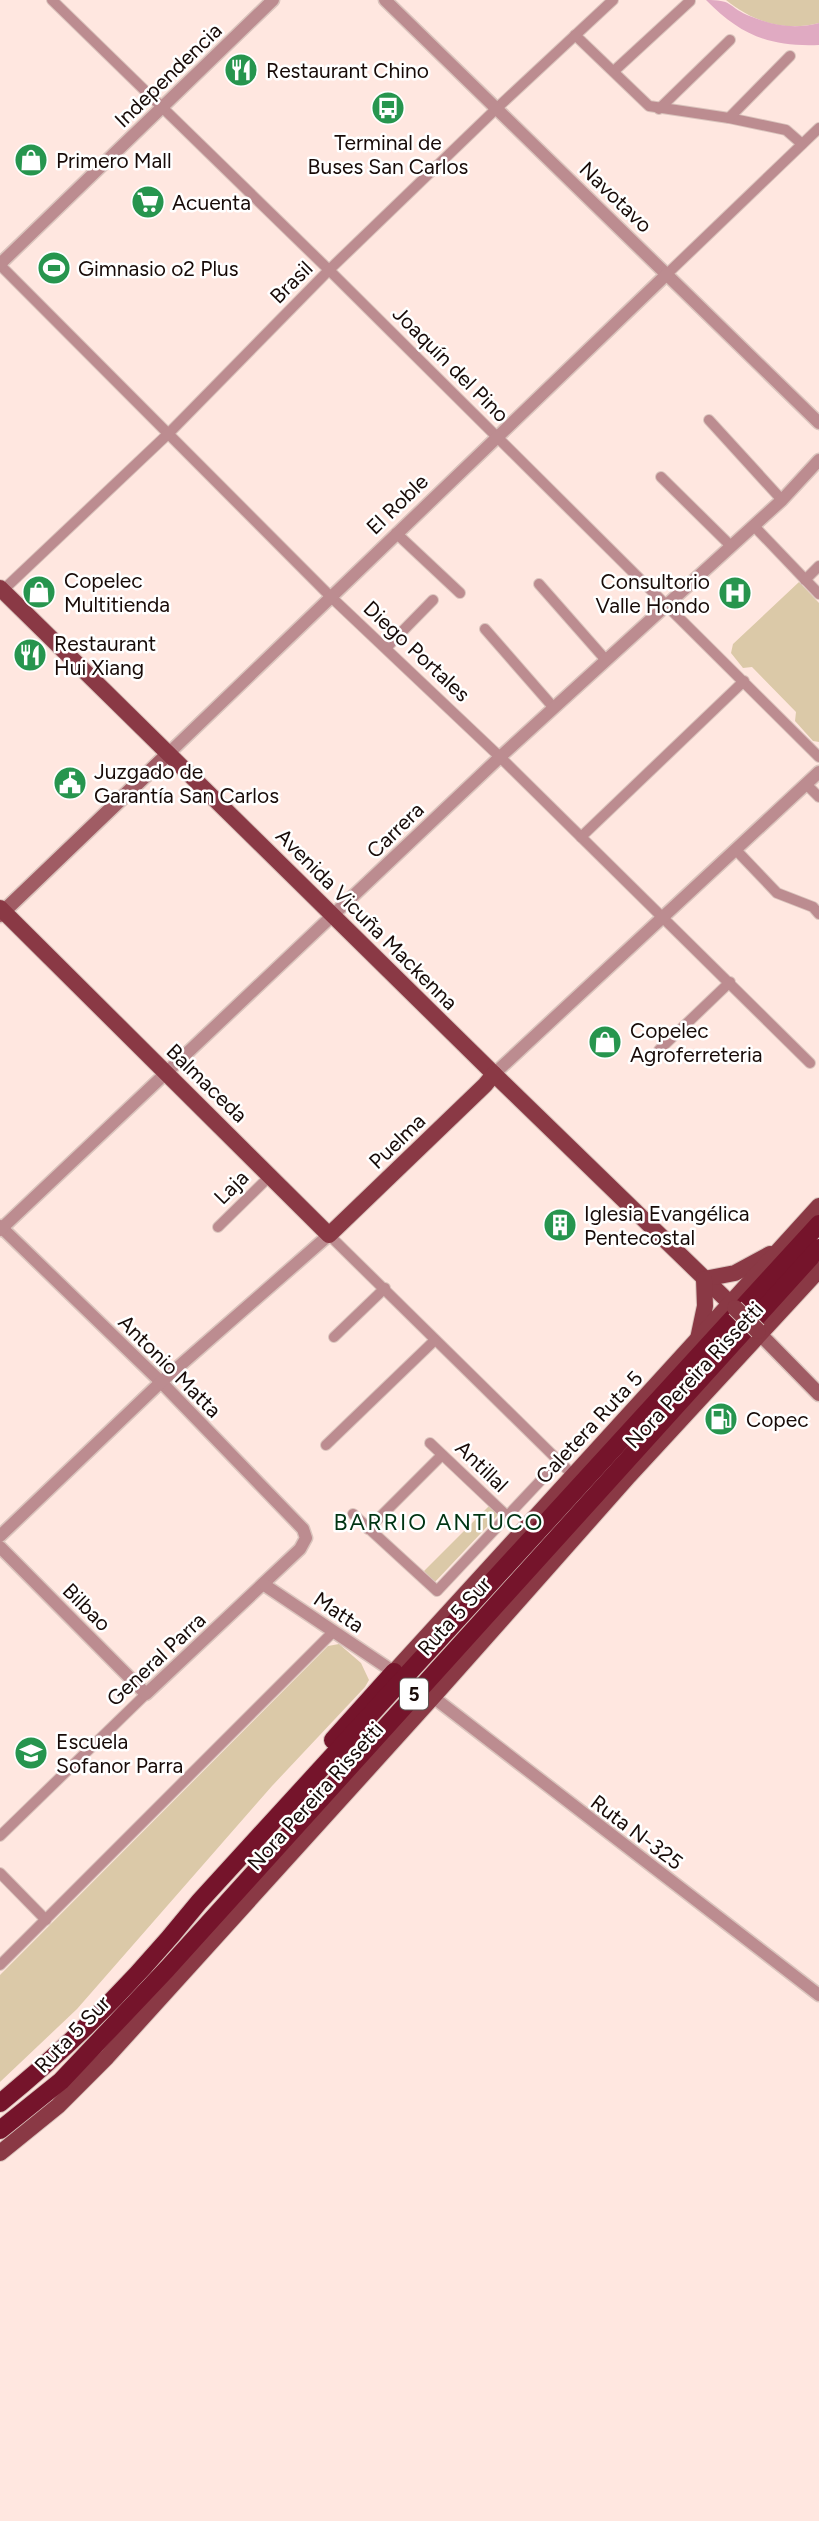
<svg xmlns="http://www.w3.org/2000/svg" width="819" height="2521" viewBox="0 0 819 2521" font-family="Figtree,sans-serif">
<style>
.green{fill:#dbc9a8}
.water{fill:#e0aac2}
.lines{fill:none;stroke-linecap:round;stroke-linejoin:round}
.minor-casing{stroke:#dac4bd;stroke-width:12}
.tertiary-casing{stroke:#dac4bd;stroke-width:15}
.secondary-casing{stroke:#dac4bd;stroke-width:17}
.primary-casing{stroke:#dac4bd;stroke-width:18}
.motorway-casing{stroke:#dac4bd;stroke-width:20}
.minor{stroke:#bc8c90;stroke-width:10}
.tertiary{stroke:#bc8c90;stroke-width:12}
.secondary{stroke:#a05c64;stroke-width:14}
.primary{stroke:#8a3945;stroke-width:16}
.motorway{stroke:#75142b;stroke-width:18}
.primary-bridge-casing{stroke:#dac4bd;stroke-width:18;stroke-linecap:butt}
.primary-bridge{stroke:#8a3945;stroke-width:16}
.labels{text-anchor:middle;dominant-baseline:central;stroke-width:5;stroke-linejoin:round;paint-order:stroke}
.shield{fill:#fff;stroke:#5d5452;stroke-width:2}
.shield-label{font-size:19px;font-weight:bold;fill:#180b08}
.poi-label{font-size:21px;fill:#180b08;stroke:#fff;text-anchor:start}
.street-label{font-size:21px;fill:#180b08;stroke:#fff}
.neighbourhood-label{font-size:23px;letter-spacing:2px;fill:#003413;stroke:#fff}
</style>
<rect width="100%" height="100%" fill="#ffe7e0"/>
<g class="green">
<path d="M 726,0 L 819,0 L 819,23 C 785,32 753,22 726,0 Z"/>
<path d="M 799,582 L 819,603 L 819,742 L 813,741 L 795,721 L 796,712 L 752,667 L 743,668 L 731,653 L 733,644 Z"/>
<path d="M 489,1506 L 498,1515 L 434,1583 L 424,1571 Z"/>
<path d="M 339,1644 L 361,1663 L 369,1680 L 365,1687 L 272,1786 L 77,2009 L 0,2082 L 0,1975 L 328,1646 Z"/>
</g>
<path class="water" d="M 706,0 C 733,0 726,5 747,15 C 771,25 793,30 819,23 L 819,45 C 770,47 740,35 706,0 Z"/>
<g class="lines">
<defs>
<g id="minor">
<path d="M 52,0 L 329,270 L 819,757"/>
<path d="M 575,35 L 649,106 L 729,118 L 786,130 L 802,144"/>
<path d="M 614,71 L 690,1"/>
<path d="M 659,109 L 730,40"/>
<path d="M 729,118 L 790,56"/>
<path d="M 0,265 L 330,596 L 500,757 L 810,1063"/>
<path d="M 667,274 L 819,128"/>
<path d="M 709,420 L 782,500"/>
<path d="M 661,477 L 731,546"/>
<path d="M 754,526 L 819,594"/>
<path d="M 396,533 L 460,593"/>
<path d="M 805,580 L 819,566"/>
<path d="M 539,584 L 605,659"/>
<path d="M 0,593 L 169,433 L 329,270 L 497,108 L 613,0"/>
<path d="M 485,629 L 554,708"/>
<path d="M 387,647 L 433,600"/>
<path d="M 806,784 L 819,797"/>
<path d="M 581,837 L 744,681"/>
<path d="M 736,850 L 777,893 L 813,907 L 819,914"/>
<path d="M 659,1050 L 730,982"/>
<path d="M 218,1227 L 271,1175"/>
<path d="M 329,1235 L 574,1476"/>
<path d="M 334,1337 L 385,1288"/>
<path d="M 430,1443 L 507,1516"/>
<path d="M 326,1445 L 435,1340"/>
<path d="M 353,1514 L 437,1591 L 559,1461"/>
<path d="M 368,1529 L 442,1455"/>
<path d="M 0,1836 L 146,1694"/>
<path d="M 0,1873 L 46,1920"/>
<path d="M 0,1965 L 333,1632"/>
</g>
<g id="tertiary">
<path d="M 385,0 L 819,423"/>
<path d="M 0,264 L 273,0"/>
<path d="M 169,753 L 667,274"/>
<path d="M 494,1074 L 819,772"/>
<path d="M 0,1226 L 161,1382 L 303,1529 L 306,1538 L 300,1549 L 146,1694 L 0,1547"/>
<path d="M 0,1230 L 500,757 L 782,500 L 819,460"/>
<path d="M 0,1536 L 161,1382 L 329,1235"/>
<path d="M 263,1584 L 394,1672"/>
<path d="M 433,1697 L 819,1995"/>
</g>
<g id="secondary">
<path d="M 0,915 L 169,753"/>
<path d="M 760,1334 L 819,1394"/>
</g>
<g id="primary">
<path d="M 0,588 L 494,1074 L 735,1308"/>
<path d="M 0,908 L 329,1235 L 485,1085 L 494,1074"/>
<path d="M 704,1279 L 735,1273 L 770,1254"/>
<path d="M 698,1339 L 705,1306 L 704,1279"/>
<path d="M 394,1672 L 819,1206"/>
<path d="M 0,2153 L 58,2106 L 107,2057 L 433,1697 L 628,1477 L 819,1270"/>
</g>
<g id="motorway">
<path d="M 333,1740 L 394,1672"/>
<path d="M 0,2103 C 74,2043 139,1977 199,1902 L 819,1224"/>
<path d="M 0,2130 L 61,2081 L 167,1969 L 819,1248"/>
</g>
</defs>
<use href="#minor" class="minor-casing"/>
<use href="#tertiary" class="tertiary-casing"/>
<use href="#secondary" class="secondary-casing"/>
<use href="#primary" class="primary-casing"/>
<use href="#motorway" class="motorway-casing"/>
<use href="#minor" class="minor"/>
<use href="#tertiary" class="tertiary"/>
<use href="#secondary" class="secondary"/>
<use href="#primary" class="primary"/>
<use href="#motorway" class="motorway"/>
<defs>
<path id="primary-bridge" d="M 735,1308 L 758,1331"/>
</defs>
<use href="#primary-bridge" class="primary-bridge-casing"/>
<use href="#primary-bridge" class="primary-bridge"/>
</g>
<defs>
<symbol id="restaurant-disc" viewBox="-11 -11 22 22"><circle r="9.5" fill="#27954e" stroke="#fff"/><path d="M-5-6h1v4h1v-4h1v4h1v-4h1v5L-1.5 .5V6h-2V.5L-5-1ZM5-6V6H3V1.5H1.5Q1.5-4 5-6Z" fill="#fff"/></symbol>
<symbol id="bus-disc" viewBox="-11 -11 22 22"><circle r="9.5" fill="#27954e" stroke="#fff"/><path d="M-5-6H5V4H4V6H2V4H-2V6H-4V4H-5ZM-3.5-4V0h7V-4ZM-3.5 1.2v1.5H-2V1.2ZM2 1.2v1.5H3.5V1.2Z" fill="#fff"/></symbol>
<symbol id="shop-disc" viewBox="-11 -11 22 22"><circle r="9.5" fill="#27954e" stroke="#fff"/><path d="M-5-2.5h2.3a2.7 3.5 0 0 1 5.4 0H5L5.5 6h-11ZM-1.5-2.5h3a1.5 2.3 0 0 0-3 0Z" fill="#fff"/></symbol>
<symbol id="supermarket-disc" viewBox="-11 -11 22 22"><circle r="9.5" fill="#27954e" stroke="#fff"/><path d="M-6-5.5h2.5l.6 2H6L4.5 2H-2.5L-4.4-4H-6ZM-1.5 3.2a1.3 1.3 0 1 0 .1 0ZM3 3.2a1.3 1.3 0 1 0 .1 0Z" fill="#fff"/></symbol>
<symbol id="stadium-disc" viewBox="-11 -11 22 22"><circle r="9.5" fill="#27954e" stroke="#fff"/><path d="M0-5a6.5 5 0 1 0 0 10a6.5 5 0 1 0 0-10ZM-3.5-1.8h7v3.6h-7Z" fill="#fff"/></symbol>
<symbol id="hospital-disc" viewBox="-11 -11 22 22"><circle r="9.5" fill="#27954e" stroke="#fff"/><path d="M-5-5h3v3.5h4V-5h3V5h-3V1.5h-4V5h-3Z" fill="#fff"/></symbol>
<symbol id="civic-disc" viewBox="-11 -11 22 22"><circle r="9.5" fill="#27954e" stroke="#fff"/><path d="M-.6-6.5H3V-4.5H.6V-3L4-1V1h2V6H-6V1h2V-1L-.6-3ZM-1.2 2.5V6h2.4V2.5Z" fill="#fff"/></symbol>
<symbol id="building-disc" viewBox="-11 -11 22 22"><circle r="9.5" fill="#27954e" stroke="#fff"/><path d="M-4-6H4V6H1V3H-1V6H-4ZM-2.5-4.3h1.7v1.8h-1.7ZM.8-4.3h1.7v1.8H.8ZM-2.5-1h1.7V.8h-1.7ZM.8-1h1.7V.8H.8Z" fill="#fff"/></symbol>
<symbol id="fuel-disc" viewBox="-11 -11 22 22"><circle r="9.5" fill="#27954e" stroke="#fff"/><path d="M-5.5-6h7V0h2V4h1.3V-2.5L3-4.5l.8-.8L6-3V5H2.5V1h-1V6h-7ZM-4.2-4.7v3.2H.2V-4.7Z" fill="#fff"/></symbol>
<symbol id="school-disc" viewBox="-11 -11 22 22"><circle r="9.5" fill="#27954e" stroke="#fff"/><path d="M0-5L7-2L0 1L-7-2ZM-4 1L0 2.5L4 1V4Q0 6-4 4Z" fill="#fff"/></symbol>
</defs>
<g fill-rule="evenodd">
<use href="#restaurant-disc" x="222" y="51" width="38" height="38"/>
<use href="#bus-disc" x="369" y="89" width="38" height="38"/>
<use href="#shop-disc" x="12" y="141" width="38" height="38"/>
<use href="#supermarket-disc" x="129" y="183" width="38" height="38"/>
<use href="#stadium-disc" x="35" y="249" width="38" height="38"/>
<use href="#shop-disc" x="20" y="573" width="38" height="38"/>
<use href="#hospital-disc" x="716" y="574" width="38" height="38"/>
<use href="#restaurant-disc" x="11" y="636" width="38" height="38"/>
<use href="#civic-disc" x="51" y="764" width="38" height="38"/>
<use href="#shop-disc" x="586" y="1023" width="38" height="38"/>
<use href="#building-disc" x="541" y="1206" width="38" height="38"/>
<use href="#fuel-disc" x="702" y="1400" width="38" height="38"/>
<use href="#school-disc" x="12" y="1734" width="38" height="38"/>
</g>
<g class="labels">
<rect class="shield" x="400" y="1678.5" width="28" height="31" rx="5"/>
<g class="shield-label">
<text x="414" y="1694">5</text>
</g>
<g class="poi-label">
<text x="266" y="70">Restaurant Chino</text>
<text x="388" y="142" text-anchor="middle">Terminal de<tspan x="388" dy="24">Buses San Carlos</tspan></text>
<text x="56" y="160">Primero Mall</text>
<text x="172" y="202">Acuenta</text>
<text x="78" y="268">Gimnasio o2 Plus</text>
<text x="64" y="580">Copelec<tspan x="64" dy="24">Multitienda</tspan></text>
<text x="710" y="581" text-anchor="end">Consultorio<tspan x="710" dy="24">Valle Hondo</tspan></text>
<text x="54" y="643">Restaurant<tspan x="54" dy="24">Hui Xiang</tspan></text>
<text x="94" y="771">Juzgado de<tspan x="94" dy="24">Garantía San Carlos</tspan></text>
<text x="630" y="1030">Copelec<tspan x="630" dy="24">Agroferreteria</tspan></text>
<text x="584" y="1213">Iglesia Evangélica<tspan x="584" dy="24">Pentecostal</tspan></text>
<text x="746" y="1419">Copec</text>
<text x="56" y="1741">Escuela<tspan x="56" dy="24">Sofanor Parra</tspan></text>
</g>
<g class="street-label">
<text transform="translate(168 75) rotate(-44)">Independencia</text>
<text transform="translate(616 197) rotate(44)">Navotavo</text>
<text transform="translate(291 282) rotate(-45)">Brasil</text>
<text transform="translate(451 364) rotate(45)">Joaquín del Pino</text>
<text transform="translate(397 504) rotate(-44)">El Roble</text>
<text transform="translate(417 651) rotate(43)">Diego Portales</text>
<text transform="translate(395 830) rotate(-44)">Carrera</text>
<text transform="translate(367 919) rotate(45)">Avenida Vicuña Mackenna</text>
<text transform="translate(207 1083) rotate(44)">Balmaceda</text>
<text transform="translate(397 1141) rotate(-44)">Puelma</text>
<text transform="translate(231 1187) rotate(-45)">Laja</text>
<text transform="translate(170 1366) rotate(45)">Antonio Matta</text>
<text transform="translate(694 1375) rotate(-47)">Nora Pereira Rissetti</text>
<text transform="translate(589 1427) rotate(-47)">Caletera Ruta 5</text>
<text transform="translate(482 1466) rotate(44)">Antillal</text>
<text transform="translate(87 1607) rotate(45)">Bilbao</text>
<text transform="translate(339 1612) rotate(34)">Matta</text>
<text transform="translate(454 1616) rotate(-48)">Ruta 5 Sur</text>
<text transform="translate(156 1659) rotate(-43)">General Parra</text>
<text transform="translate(315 1796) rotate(-48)">Nora Pereira Rissetti</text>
<text transform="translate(637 1832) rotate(37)">Ruta N-325</text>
<text transform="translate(72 2034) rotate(-46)">Ruta 5 Sur</text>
</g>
<g class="neighbourhood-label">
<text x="439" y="1522">BARRIO ANTUCO</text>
</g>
</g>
</svg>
